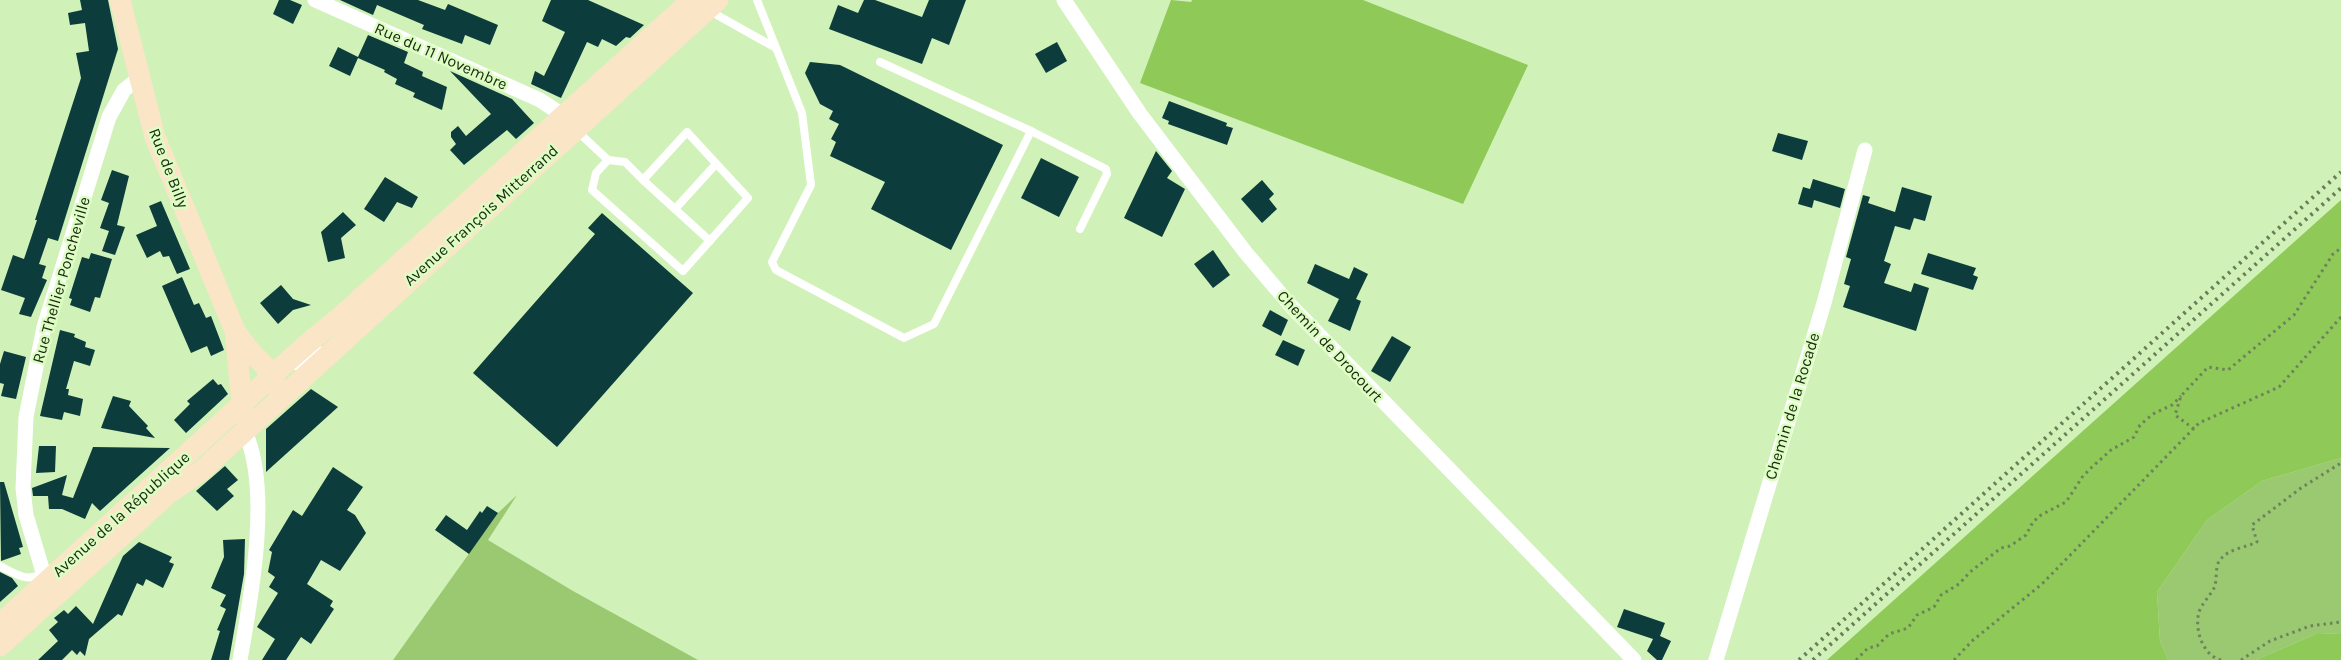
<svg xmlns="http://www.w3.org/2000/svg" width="2341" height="660" viewBox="0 0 2341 660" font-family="Karla,sans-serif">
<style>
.green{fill:#9ac971}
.forest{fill:#8fc958}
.building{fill:#0c3d3c}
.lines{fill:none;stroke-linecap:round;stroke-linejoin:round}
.path{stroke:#6d835c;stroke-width:3;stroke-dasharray:2.5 4;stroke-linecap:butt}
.lane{stroke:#fff;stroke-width:8}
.street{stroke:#fff;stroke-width:15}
.secondary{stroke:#fae5c7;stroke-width:21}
.rail{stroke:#687d58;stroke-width:4;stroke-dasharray:2.5 5;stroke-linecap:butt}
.labels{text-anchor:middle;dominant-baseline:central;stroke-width:5;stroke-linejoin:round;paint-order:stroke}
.street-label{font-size:16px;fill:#1b2711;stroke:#ddfec3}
</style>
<rect width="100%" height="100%" fill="#d0f1b7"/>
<g class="green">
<path d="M 2341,458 L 2341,634 L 2318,633 L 2256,660 L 2168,660 L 2160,641 L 2157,592 L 2207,520 L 2262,481 Z"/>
<path d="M 517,495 L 488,540 L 573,591 L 698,660 L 393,660 L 498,513 Z"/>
</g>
<g class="forest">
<path d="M 1171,0 L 1191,2 L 1192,0 L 1363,0 L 1528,65 L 1463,204 L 1140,83 Z"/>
<path d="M 2341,200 L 2341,458 L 2262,481 L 2207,520 L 2157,592 L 2160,641 L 2168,660 L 1827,660 Z"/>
<path d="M 2318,633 L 2341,634 L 2341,660 L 2256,660 Z"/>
</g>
<g class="building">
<path d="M 80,0 L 108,0 L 118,49 L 58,241 L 48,238 L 39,264 L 46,266 L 42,278 L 47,280 L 31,317 L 19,314 L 25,298 L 1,290 L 13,255 L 24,259 L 37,220 L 35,220 L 81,78 L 76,53 L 89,51 L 85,23 L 70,25 L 68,13 L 82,10 Z"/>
<path d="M 279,0 L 290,0 L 302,5 L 293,24 L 273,14 Z"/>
<path d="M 340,0 L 418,0 L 445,10 L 448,4 L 498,25 L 490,45 L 465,35 L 462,44 L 422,29 L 424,25 L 377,5 L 373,15 Z"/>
<path d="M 551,0 L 588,0 L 644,25 L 630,38 L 626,37 L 616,46 L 602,39 L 598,47 L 587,42 L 561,98 L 531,84 L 535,71 L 544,76 L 565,32 L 542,21 Z"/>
<path d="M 864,0 L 875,0 L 922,17 L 929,0 L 966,0 L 949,45 L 932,38 L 922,64 L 829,29 L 838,5 L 858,13 Z"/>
<path d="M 368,35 L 408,52 L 404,63 L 423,72 L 422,76 L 447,87 L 442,110 L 413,97 L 415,93 L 395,84 L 397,79 L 384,72 L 385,70 L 358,58 L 350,76 L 329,66 L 338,47 L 358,57 Z"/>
<path d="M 1057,42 L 1067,61 L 1046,73 L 1035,54 Z"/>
<path d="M 810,62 L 840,65 L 1003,145 L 951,250 L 871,209 L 885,182 L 830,156 L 836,142 L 831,139 L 839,124 L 829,119 L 833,111 L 820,104 L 805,73 Z"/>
<path d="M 450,71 L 512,99 L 534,123 L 516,139 L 507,130 L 464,165 L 450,150 L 456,144 L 451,137 L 451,132 L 458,126 L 466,136 L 491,114 Z"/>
<path d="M 1169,101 L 1227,123 L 1226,126 L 1233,128 L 1227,145 L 1168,124 L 1169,121 L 1162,118 Z"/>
<path d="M 1778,133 L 1808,141 L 1802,160 L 1772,151 Z"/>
<path d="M 1156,151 L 1172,171 L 1167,178 L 1185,189 L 1162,237 L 1124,218 Z"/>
<path d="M 1041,158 L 1079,177 L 1059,217 L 1021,198 Z"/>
<path d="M 112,170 L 129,176 L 117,225 L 125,227 L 115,255 L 102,251 L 109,231 L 100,228 L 109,203 L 101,200 Z"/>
<path d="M 385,177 L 418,197 L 412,208 L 397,202 L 384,222 L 364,209 Z"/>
<path d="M 1813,179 L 1845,189 L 1840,208 L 1814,200 L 1812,208 L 1798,204 L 1803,187 L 1810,189 Z"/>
<path d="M 1262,180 L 1274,194 L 1269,199 L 1277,209 L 1262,223 L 1241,199 Z"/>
<path d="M 1902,187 L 1932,196 L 1925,221 L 1914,218 L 1910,230 L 1895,226 L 1884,261 L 1891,264 L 1884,283 L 1911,292 L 1914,283 L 1929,288 L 1916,331 L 1843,307 L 1850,286 L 1844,284 L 1851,259 L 1846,257 L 1863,195 L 1870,197 L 1868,203 L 1895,212 Z"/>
<path d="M 161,201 L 190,269 L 177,274 L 169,256 L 163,257 L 160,251 L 147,258 L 136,235 L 157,226 L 149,206 Z"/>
<path d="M 343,212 L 356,225 L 341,238 L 345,258 L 328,262 L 321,232 Z"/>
<path d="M 602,213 L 693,293 L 557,447 L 473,373 L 595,234 L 588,228 Z"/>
<path d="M 1213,250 L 1230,275 L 1213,288 L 1194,264 Z"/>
<path d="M 91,253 L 112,259 L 100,298 L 95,297 L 90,312 L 70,305 L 72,299 L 69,298 L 82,257 L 89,259 Z"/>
<path d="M 1928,253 L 1976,268 L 1973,275 L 1978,277 L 1973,290 L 1921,274 Z"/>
<path d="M 1315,264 L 1349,279 L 1354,267 L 1368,274 L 1356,299 L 1361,301 L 1350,331 L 1328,321 L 1339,299 L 1307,283 Z"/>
<path d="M 182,277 L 194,305 L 199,303 L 206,318 L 211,316 L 224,350 L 211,356 L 207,346 L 191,353 L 162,286 Z"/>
<path d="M 281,285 L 293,299 L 311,305 L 293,310 L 278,324 L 260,303 Z"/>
<path d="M 1270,310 L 1288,320 L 1281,336 L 1262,326 Z"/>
<path d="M 60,330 L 75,334 L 74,337 L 86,342 L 85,347 L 95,350 L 90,366 L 74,361 L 66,389 L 69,389 L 68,395 L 83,399 L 80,416 L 64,412 L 62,420 L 40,416 Z"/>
<path d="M 1392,336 L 1411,347 L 1390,382 L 1371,371 Z"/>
<path d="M 1283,340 L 1305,350 L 1298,366 L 1275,355 Z"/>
<path d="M 4,351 L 26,357 L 16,399 L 1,396 L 4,384 L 0,383 L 0,364 Z"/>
<path d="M 213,379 L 218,385 L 221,384 L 228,394 L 186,433 L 174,420 L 190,404 L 187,401 Z"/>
<path d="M 311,389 L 338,407 L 266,472 L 266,429 Z"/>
<path d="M 113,396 L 131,401 L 129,406 L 148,426 L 146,428 L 155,438 L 101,428 Z"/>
<path d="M 39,446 L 56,446 L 55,472 L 36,473 Z"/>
<path d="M 93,447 L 170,448 L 100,511 L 92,503 L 85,519 L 62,509 L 49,509 L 48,496 L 33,496 L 32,488 L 67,475 L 62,495 L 73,498 Z"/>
<path d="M 225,466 L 238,480 L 227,489 L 234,496 L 217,511 L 196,491 Z"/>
<path d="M 333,467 L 363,487 L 347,510 L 355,515 L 366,533 L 340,571 L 321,560 L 307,584 L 333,601 L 330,606 L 334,609 L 311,644 L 301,637 L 286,660 L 262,660 L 275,639 L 257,627 L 278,593 L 269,587 L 275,577 L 268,572 L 272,552 L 269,550 L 293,510 L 302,516 Z"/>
<path d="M 0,482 L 4,482 L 23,547 L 19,548 L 21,554 L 1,561 Z"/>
<path d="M 487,506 L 498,513 L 469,554 L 435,530 L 446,515 L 467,530 L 480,511 L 482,513 Z"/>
<path d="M 245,539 L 244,574 L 229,660 L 211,660 L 220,631 L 217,630 L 226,609 L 220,606 L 226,595 L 211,588 L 224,557 L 223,540 Z"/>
<path d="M 139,542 L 172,557 L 169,562 L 174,564 L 163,588 L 146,579 L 143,586 L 137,583 L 122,616 L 118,614 L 89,639 L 85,656 L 80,651 L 77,655 L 72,650 L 62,660 L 38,660 L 58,641 L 49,630 L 58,622 L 54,618 L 64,610 L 68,614 L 76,606 L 93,624 L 123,556 Z"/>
<path d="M 0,572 L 12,578 L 18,586 L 0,602 Z"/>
<path d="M 1624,609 L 1665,623 L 1660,636 L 1671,641 L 1662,660 L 1657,660 L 1647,651 L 1653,639 L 1617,627 Z"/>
</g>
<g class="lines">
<g class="path">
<path d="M 2194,429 L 2175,415 L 2181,396 L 2208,367 L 2228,370 L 2294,315 L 2333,254 L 2341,248"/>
<path d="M 1856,660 L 1868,648 L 1877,646 L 1889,634 L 1908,628 L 1917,615 L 1934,607 L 1941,595 L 1959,584 L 1970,572 L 2001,548 L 2010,546 L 2026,535 L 2033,522 L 2041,515 L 2066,502 L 2083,476 L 2092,467 L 2111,450 L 2134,437 L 2140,425 L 2153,414 L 2172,405 L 2181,396"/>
<path d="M 1954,660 L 1972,641 L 2042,584 L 2199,423 L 2279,387 L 2341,317"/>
<path d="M 2221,660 C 2203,656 2194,629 2199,612 C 2202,603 2211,595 2215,586 C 2217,578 2215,566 2220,560 C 2229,548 2245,548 2257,542 L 2252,525 L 2301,488 L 2341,463"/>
<path d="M 2241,660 L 2270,641 L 2310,626 L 2341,622"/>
</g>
<g class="lane">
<path d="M 757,0 L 802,113 L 811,185 L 772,262 L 776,270 L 904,338 L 934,324 L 1031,131 L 1106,169 L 1107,174 L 1080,229"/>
<path d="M 708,10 L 776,48"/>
<path d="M 880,62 L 1031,131"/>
<path d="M 576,130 L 608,160 L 625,162 L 643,180 L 687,132 L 748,198 L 683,271 L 592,190 L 596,173 L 608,160"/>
<path d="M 643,180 L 710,241"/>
<path d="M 675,209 L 716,164"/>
<path d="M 296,366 L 319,350"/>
<path d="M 0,566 C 15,574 27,583 44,573"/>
</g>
<g class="street">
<path d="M 315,0 L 540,100 L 564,116 L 569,122"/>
<path d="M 1064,0 L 1140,114 L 1246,253 L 1291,306 L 1634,660"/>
<path d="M 46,582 L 26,515 L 23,488 L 26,417 L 44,327 L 109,117 L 124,90 L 139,78"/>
<path d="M 240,660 C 251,598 272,487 244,430"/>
<path d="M 1716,660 L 1824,303 L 1865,150"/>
</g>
<g class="secondary">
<path d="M 120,0 L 155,137 L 235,331 L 250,351 L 273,374 L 276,387"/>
<path d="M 235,331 L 243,415"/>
<path d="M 0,624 L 242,404 C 273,374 304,345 339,318 L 692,0"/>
<path d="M 0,646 L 168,494 L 201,471 L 718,0"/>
</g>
<g class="rail">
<path d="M 1799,660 L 2341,172"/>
<path d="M 1813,660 L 2341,188"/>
</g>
</g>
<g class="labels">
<g class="street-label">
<text transform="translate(441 56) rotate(24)">Rue du 11 Novembre</text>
<text transform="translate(169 168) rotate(69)">Rue de Billy</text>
<text transform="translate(481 215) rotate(-42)">Avenue François Mitterrand</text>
<text transform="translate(61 280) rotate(-74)">Rue Thellier Poncheville</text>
<text transform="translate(1330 346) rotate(47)">Chemin de Drocourt</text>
<text transform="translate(1792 406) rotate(-73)">Chemin de la Rocade</text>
<text transform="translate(121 514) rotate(-42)">Avenue de la République</text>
</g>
</g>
</svg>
